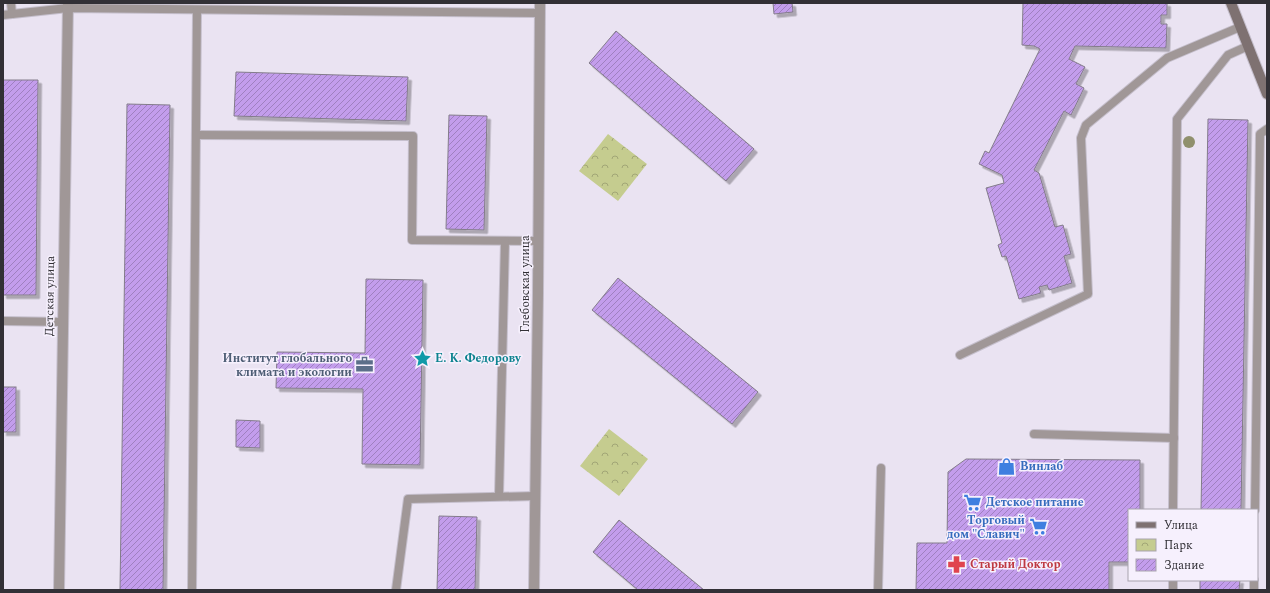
<svg xmlns="http://www.w3.org/2000/svg" width="1270" height="593" viewBox="0 0 1270 593" font-family="Spectral,serif">
<style>
.park{fill:url(#park-crowns)}
.building{fill:url(#building-hatch);stroke:#837c8a;filter:url(#shadow)}
.lines{fill:none;stroke-linecap:round;stroke-linejoin:round}
.lane-casing{stroke:#c5bfcc;stroke-width:10}
.street-casing{stroke:#c5bfcc;stroke-width:12}
.secondary-casing{stroke:#c5bfcc;stroke-width:12}
.lane{stroke:#a09797;stroke-width:8}
.street{stroke:#a09797;stroke-width:10}
.secondary{stroke:#7e7171;stroke-width:10}
.tree{fill:#90906d}
.labels{text-anchor:middle;dominant-baseline:central;stroke-width:3;stroke-linejoin:round;paint-order:stroke}
.street-label{font-size:12px;fill:#323036;stroke:#f6f0fd}
.service-label{font-size:12px;font-weight:bold;fill:#4e5e75;stroke:#f6f0fd;text-anchor:end}
.culture-label{font-size:12px;font-weight:bold;fill:#0d838f;stroke:#f6f0fd;text-anchor:start}
.shop-label{font-size:12px;font-weight:bold;fill:#366cbe;stroke:#f6f0fd;text-anchor:start}
.health-label{font-size:12px;font-weight:bold;fill:#be3a42;stroke:#f6f0fd;text-anchor:start}
</style>
<defs>
<pattern id="park-crowns" width="20" height="18" patternUnits="userSpaceOnUse"><rect width="20" height="18" fill="#c5cc8f"/><path d="M2 6a3 3 0 1 1 6 0M12 15a3 3 0 1 1 6 0" fill="none" stroke="#a1a676"/></pattern>
<pattern id="building-hatch" width="6" height="6" patternUnits="userSpaceOnUse"><rect width="6" height="6" fill="#c39dec"/><path d="M-1 1l2-2M0 6l6-6M5 7l2-2" fill="none" stroke="#9f80c0"/></pattern>
<filter id="shadow"><feDropShadow dx="3.5" dy="3.5" stdDeviation="0" flood-color="#0004"/></filter>
</defs>
<rect width="100%" height="100%" fill="#eae3f2"/>
<g class="park">
<path d="M 608,134 L 647,164 L 618,201 L 579,171 Z"/>
<path d="M 609,429 L 648,459 L 619,496 L 580,466 Z"/>
</g>
<g class="building">
<path d="M 773,3 L 792,3 L 793,12 L 774,14 Z"/>
<path d="M 1023,3 L 1167,3 L 1167,15 L 1161,15 L 1161,24 L 1167,24 L 1166,48 L 1075,46 L 1069,59 L 1085,67 L 1076,84 L 1084,88 L 1071,115 L 1064,111 L 1034,170 L 1039,173 L 1055,227 L 1063,225 L 1071,254 L 1064,256 L 1072,283 L 1049,290 L 1047,285 L 1039,287 L 1041,293 L 1019,299 L 1006,256 L 1002,257 L 998,245 L 1002,243 L 986,188 L 1004,183 L 1002,175 L 979,164 L 985,151 L 989,153 L 1040,49 L 1034,46 L 1022,45 Z"/>
<path d="M 616,31 L 754,149 L 726,181 L 589,63 Z"/>
<path d="M 236,72 L 408,77 L 406,121 L 234,116 Z"/>
<path d="M 3,80 L 38,80 L 36,295 L 3,295 Z"/>
<path d="M 127,104 L 170,105 L 163,590 L 120,590 Z"/>
<path d="M 449,115 L 487,116 L 484,230 L 446,229 Z"/>
<path d="M 1208,119 L 1248,120 L 1241,510 L 1201,510 Z"/>
<path d="M 618,278 L 758,392 L 732,424 L 592,310 Z"/>
<path d="M 366,279 L 423,280 L 420,465 L 362,464 L 363,389 L 276,388 L 277,352 L 365,353 Z"/>
<rect x="3" y="387" width="13" height="45"/>
<path d="M 236,420 L 260,421 L 260,448 L 236,447 Z"/>
<path d="M 966,459 L 1140,460 L 1140,510 L 1129,510 L 1129,562 L 1109,562 L 1109,590 L 916,590 L 917,543 L 947,543 L 948,472 Z"/>
<path d="M 439,516 L 477,517 L 475,590 L 437,590 Z"/>
<path d="M 619,520 L 704,590 L 638,590 L 593,552 Z"/>
<path d="M 1200,580 L 1240,580 L 1239,590 L 1200,590 Z"/>
</g>
<g class="lines">
<defs>
<g id="lane">
<path d="M 11,3 L 12,14"/>
<path d="M 3,15 L 68,8 L 540,13"/>
<path d="M 196,135 L 413,136 L 412,240 L 538,241"/>
<path d="M 3,321 L 63,322"/>
<path d="M 960,355 L 1088,294 L 1081,138 L 1086,125 L 1167,58 L 1240,27"/>
<path d="M 1034,434 L 1174,438"/>
<path d="M 499,496 L 505,241"/>
<path d="M 1173,510 L 1177,119 L 1228,55 L 1248,46"/>
<path d="M 1255,510 L 1260,134 L 1267,129"/>
<path d="M 192,590 L 197,10"/>
<path d="M 396,590 L 408,499 L 536,496"/>
<path d="M 878,590 L 881,468"/>
<path d="M 1173,590 L 1173,580"/>
<path d="M 1254,590 L 1254,580"/>
</g>
<g id="street">
<path d="M 59,590 L 68,3"/>
<path d="M 534,590 L 538,293 L 540,3"/>
</g>
<path id="secondary" d="M 1231,3 L 1267,94"/>
</defs>
<use href="#lane" class="lane-casing"/>
<use href="#street" class="street-casing"/>
<use href="#secondary" class="secondary-casing"/>
<use href="#lane" class="lane"/>
<use href="#street" class="street"/>
<use href="#secondary" class="secondary"/>
</g>
<circle class="tree" cx="1189" cy="142" r="6"/>
<defs>
<symbol id="sight-bare" viewBox="-9 -9 18 18"><path d="M0-6L1.8-2.2L6-1.7L2.9 1.2L3.7 5.4L0 3.3L-3.7 5.4L-2.9 1.2L-6-1.7L-1.8-2.2Z" fill="#0f9aa8" stroke="#f6f0fd" stroke-width="2.5" paint-order="stroke"/></symbol>
<symbol id="office-bare" viewBox="-9 -9 18 18"><path d="M-6-3h4V-5.5h4V-3h4V5H-6ZM-1-4.5V-3h2v-1.5ZM-6 0V1H6V0Z" fill="#5c6f8a" stroke="#f6f0fd" stroke-width="2.5" paint-order="stroke"/></symbol>
<symbol id="shop-bare" viewBox="-9 -9 18 18"><path d="M-5-2.5h2.3a2.7 3.5 0 0 1 5.4 0H5L5.5 6h-11ZM-1.5-2.5h3a1.5 2.3 0 0 0-3 0Z" fill="#3f7fe0" stroke="#f6f0fd" stroke-width="2.5" paint-order="stroke"/></symbol>
<symbol id="supermarket-bare" viewBox="-9 -9 18 18"><path d="M-6-5.5h2.5l.6 2H6L4.5 2H-2.5L-4.4-4H-6ZM-1.5 3.2a1.3 1.3 0 1 0 .1 0ZM3 3.2a1.3 1.3 0 1 0 .1 0Z" fill="#3f7fe0" stroke="#f6f0fd" stroke-width="2.5" paint-order="stroke"/></symbol>
<symbol id="pharmacy-bare" viewBox="-9 -9 18 18"><path d="M-2-6h4v4h4v4h-4v4h-4v-4h-4v-4h4Z" fill="#e0444e" stroke="#f6f0fd" stroke-width="2.5" paint-order="stroke"/></symbol>
</defs>
<g fill-rule="evenodd">
<use href="#sight-bare" x="410" y="346" width="25" height="25"/>
<use href="#office-bare" x="352" y="352" width="25" height="25"/>
<use href="#shop-bare" x="994" y="454" width="25" height="25"/>
<use href="#supermarket-bare" x="960" y="490" width="25" height="25"/>
<use href="#supermarket-bare" x="1026" y="514" width="25" height="25"/>
<use href="#pharmacy-bare" x="944" y="552" width="25" height="25"/>
</g>
<g class="labels">
<g class="street-label">
<text transform="translate(525 284) rotate(-90)">Глебовская улица</text>
<text transform="translate(50 296) rotate(-89)">Детская улица</text>
</g>
<g class="service-label">
<text x="352" y="358">Институт глобального<tspan x="352" dy="14">климата и экологии</tspan></text>
</g>
<g class="culture-label">
<text x="435" y="358">Е. К. Федорову</text>
</g>
<g class="shop-label">
<text x="1020" y="466">Винлаб</text>
<text x="986" y="502">Детское питание</text>
<text x="1025" y="520" text-anchor="end">Торговый<tspan x="1025" dy="14">дом "Славич"</tspan></text>
</g>
<g class="health-label">
<text x="970" y="564">Старый Доктор</text>
</g>
</g>
<rect width="1270" height="593" fill="none" stroke="#323036" stroke-width="8"/>
<rect x="1128" y="509" width="130" height="72" fill="#f6f0fd" stroke="#a8a3ad"/>
<rect x="1136" y="522" width="20" height="6" fill="#7e7171" stroke="#a8a3ad"/>
<text x="1164" y="529" font-size="12" fill="#323036">Улица</text>
<rect x="1136" y="539" width="20" height="12" fill="url(#park-crowns)" stroke="#a8a3ad"/>
<text x="1164" y="549" font-size="12" fill="#323036">Парк</text>
<rect x="1136" y="559" width="20" height="12" fill="url(#building-hatch)" stroke="#a8a3ad"/>
<text x="1164" y="569" font-size="12" fill="#323036">Здание</text>
</svg>
